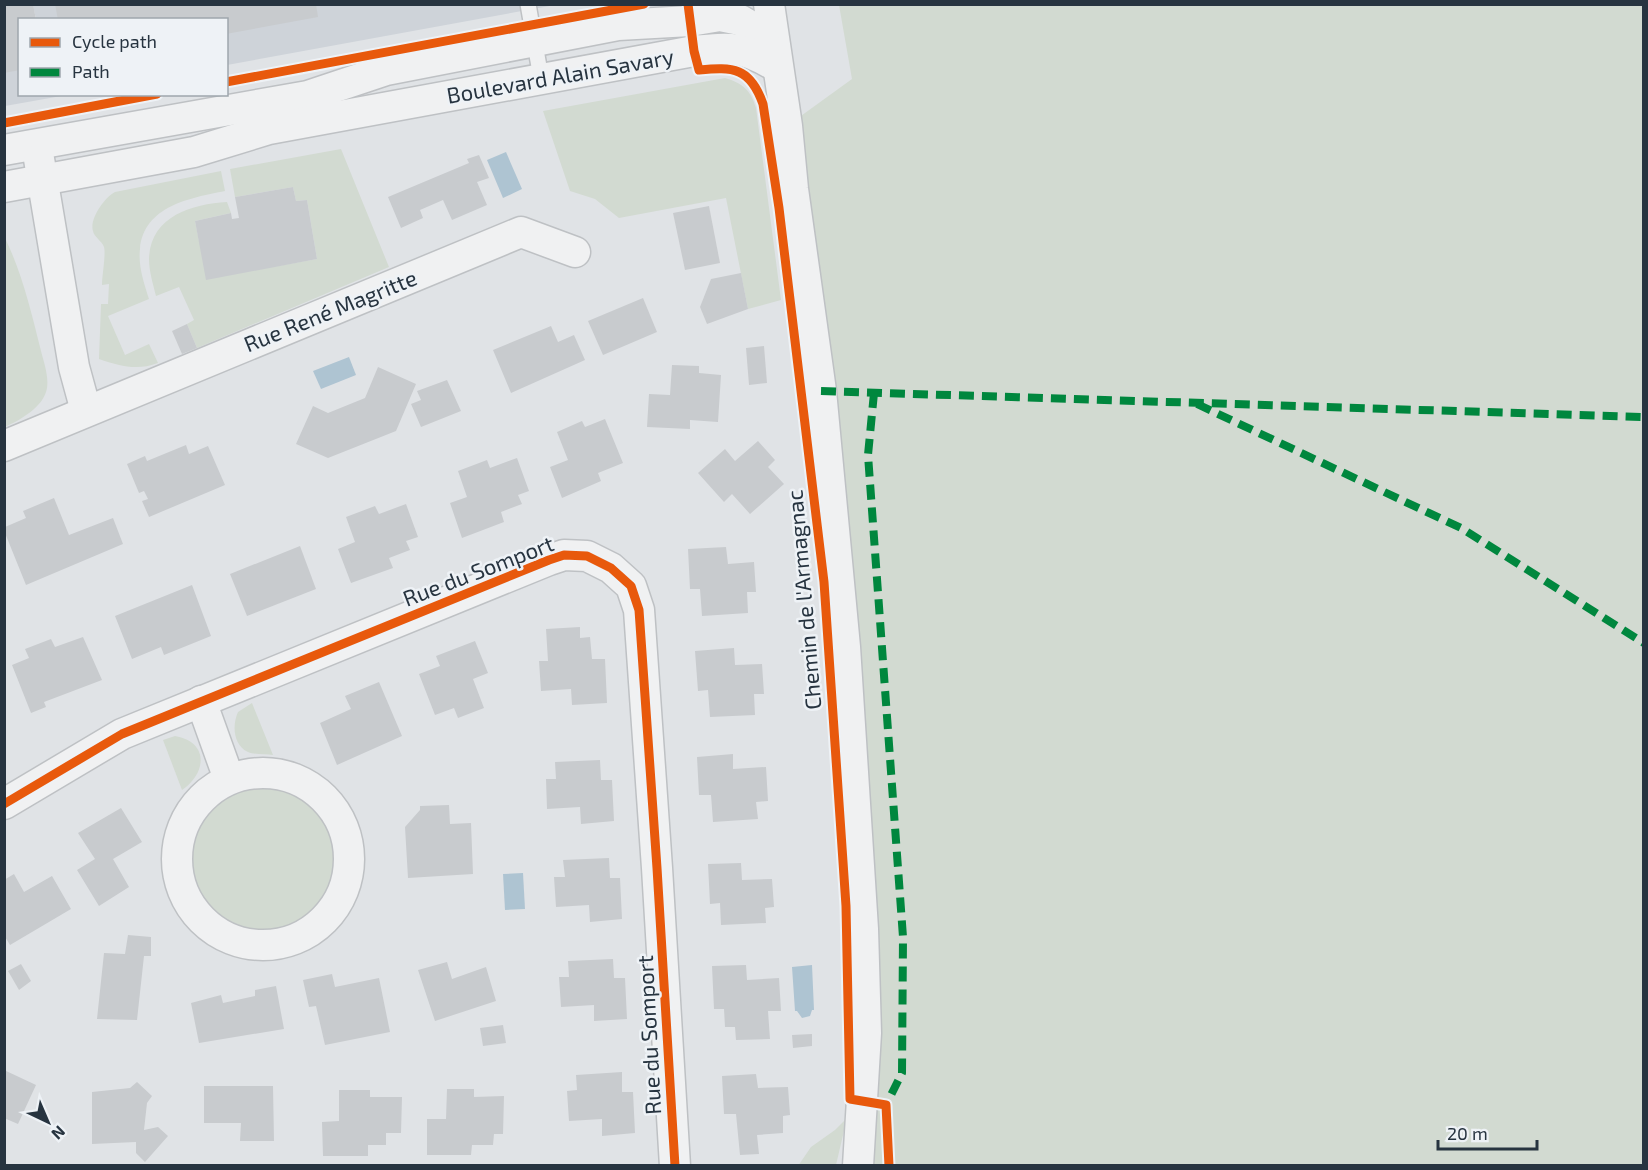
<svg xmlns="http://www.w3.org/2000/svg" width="1648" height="1170" viewBox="0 0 1648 1170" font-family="'Exo 2',sans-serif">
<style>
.built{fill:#ced3d9}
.green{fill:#d2dad1}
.water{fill:#aec4d2}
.building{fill:#c8cbce}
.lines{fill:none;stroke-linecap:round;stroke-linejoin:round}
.lane-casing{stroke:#bec1c4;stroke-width:18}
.street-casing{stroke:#bec1c4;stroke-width:33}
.lane{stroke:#f0f1f2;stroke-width:15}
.street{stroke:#f0f1f2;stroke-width:30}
.quiet{stroke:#00873e;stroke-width:8;stroke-dasharray:15 8;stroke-linecap:butt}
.cycleway-casing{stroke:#eef2f6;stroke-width:13}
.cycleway{stroke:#e8590c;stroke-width:9}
.labels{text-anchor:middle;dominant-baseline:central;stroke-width:5;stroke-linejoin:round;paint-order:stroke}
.street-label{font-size:22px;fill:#273440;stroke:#eef2f6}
</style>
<rect width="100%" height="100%" fill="#e0e3e6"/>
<g class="built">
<path d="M 33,5 L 555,5 L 227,65 L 226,20 L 36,19 Z"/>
<path d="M 19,63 L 20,94 L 67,95 L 5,106 L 5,66 Z"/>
</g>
<g class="green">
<path d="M 839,5 L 1643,5 L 1643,1165 L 858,1165 L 866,1033 L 787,126 L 852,79 Z"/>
<path d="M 725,78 C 743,83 751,91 756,108 L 781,300 L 748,309 L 726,198 L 619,218 L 595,199 L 570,191 L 543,111 Z"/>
<path d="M 341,149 L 389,267 L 197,348 L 187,324 L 194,320 L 179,287 L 156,296 C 153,284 149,271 149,259 C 150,217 191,204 227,202 L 231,213 L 195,221 L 199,241 L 217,277 L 317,259 L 307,200 L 296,201 L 293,187 L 235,197 L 230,169 Z"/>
<path d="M 221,171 L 225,191 C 190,198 144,206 140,249 C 138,266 144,283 149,299 L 108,316 L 125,355 L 149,344 L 158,363 C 137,371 120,366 99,359 L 101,304 L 108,304 L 109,284 L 102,285 C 102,276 106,254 104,247 C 102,241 94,237 93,231 C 89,219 105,197 115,192 Z"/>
<path d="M 5,238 C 22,273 31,311 40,347 C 43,360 49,375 47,388 C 44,407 20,420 5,427 Z"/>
<path d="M 252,703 L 273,755 C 266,754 255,755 248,752 C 233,745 232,725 238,712 Z"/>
<path d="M 175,736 C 209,742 207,773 182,790 L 163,740 Z"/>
<circle cx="262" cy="859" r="73"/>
<path d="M 847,1118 L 836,1165 L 798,1166 L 811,1147 L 835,1130 Z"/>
</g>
<g class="water">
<path d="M 506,152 L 522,189 L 503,198 L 487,160 Z"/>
<path d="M 349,357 L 356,375 L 321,389 L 313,371 Z"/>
<path d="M 523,873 L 525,909 L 505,910 L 503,874 Z"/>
<path d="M 812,965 L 814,1010 L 812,1010 L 810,1016 L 802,1018 L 797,1011 L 795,1011 L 792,967 Z"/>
</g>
<g class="building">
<path d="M 4,4 L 33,4 L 36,20 L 20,20 L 20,70 L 4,73 Z"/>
<path d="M 55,4 L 316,4 L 318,17 L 226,34 L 226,20 L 58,20 Z"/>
<path d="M 479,155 L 489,178 L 477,182 L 487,205 L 452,220 L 443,200 L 420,210 L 423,218 L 401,228 L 388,197 L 469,163 L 467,159 Z"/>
<path d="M 293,187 L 296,201 L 307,200 L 317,259 L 206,280 L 195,221 L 231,213 L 232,219 L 239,218 L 235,197 Z"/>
<path d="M 709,206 L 720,263 L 685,270 L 673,213 Z"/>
<path d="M 741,273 L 748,309 L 707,324 L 700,307 L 711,279 Z"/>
<path d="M 643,298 L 657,332 L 603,355 L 588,321 Z"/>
<path d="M 187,324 L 197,348 L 182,354 L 172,331 Z"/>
<path d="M 551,326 L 558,342 L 574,335 L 585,360 L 511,393 L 493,350 Z"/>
<path d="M 764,346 L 767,383 L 749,385 L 746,348 Z"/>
<path d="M 672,365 L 699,366 L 699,373 L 721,375 L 718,422 L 690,420 L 690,429 L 647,427 L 649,394 L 670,395 Z"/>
<path d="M 378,367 L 416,384 L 396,431 L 328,458 L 296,444 L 313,406 L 328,413 L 365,398 Z"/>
<path d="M 447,380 L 461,411 L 421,427 L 411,404 L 421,400 L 417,391 Z"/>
<path d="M 605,419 L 623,463 L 598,473 L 601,481 L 562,498 L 550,467 L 568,460 L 557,432 L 582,421 L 585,427 Z"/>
<path d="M 758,441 L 775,460 L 768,467 L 784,484 L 750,514 L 732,494 L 724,502 L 698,473 L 725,449 L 735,461 Z"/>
<path d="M 186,445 L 189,454 L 208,446 L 225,485 L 149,517 L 142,501 L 148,499 L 144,491 L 139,493 L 127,464 L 145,456 L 147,461 Z"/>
<path d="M 517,458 L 529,491 L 518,495 L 522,504 L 501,512 L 504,522 L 462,538 L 450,503 L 467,497 L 458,471 L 487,460 L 490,468 Z"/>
<path d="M 54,498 L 69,535 L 113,518 L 123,544 L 26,585 L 5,533 L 5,527 L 26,518 L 23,511 Z"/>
<path d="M 406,504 L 418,537 L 406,541 L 410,550 L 389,558 L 393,568 L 351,583 L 338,549 L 355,542 L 346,517 L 375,506 L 379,514 Z"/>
<path d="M 300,546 L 316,589 L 247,616 L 230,574 Z"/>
<path d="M 726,547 L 728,564 L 754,562 L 756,592 L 747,592 L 748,613 L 702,616 L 700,589 L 690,589 L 688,549 Z"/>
<path d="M 192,585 L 211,636 L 164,655 L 161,647 L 132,659 L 115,616 Z"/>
<path d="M 580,627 L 580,638 L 590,637 L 592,659 L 605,659 L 607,703 L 572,705 L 571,689 L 541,691 L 539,661 L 548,661 L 546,629 Z"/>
<path d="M 83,637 L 102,680 L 44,702 L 46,707 L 31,713 L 12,665 L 29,658 L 25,649 L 51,639 L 55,647 Z"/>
<path d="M 475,641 L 488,673 L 473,679 L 484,708 L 458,718 L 454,708 L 435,715 L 419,674 L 440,666 L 436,656 Z"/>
<path d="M 734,648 L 735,665 L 762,664 L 764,694 L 754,694 L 755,715 L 710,717 L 708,690 L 698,691 L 695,651 Z"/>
<path d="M 379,682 L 402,736 L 337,765 L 320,723 L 351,709 L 345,696 Z"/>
<path d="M 733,754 L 733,769 L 766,767 L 768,801 L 756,802 L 758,819 L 713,822 L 711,795 L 699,795 L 697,757 Z"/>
<path d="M 600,760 L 601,780 L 612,780 L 614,821 L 581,824 L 580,807 L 547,809 L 546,779 L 556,779 L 555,762 Z"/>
<path d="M 449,805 L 450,824 L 471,823 L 473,874 L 408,878 L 405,827 L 420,810 L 420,806 Z"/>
<path d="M 121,808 L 142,842 L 113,859 L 129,887 L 99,906 L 77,870 L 95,859 L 78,833 Z"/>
<path d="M 609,858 L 610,878 L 620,878 L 622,919 L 590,922 L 589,905 L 556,907 L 554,877 L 565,877 L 563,860 Z"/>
<path d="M 741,863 L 742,880 L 772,879 L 774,907 L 765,908 L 766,923 L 721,925 L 720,903 L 710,904 L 708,864 Z"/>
<path d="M 14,874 L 24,892 L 52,876 L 71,909 L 10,945 L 4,935 L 4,880 Z"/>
<path d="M 128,935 L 151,937 L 151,956 L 144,956 L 137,1020 L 97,1019 L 104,953 L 125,954 Z"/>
<path d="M 613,959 L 614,978 L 625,978 L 627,1019 L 594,1021 L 594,1005 L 561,1007 L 559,977 L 569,977 L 568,961 Z"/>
<path d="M 447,962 L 452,979 L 486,967 L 496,1001 L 435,1021 L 418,970 Z"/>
<path d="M 21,964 L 31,981 L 19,990 L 8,971 Z"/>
<path d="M 746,965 L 747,980 L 779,978 L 781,1011 L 768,1011 L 770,1039 L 736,1040 L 735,1027 L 725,1027 L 724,1009 L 714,1009 L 712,966 Z"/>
<path d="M 332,974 L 335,987 L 379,978 L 390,1032 L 325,1045 L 316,1006 L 309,1007 L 303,980 Z"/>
<path d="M 276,986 L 284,1029 L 199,1043 L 191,1003 L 221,995 L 223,1003 L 255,996 L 255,990 Z"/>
<path d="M 503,1025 L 506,1043 L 483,1046 L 480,1028 Z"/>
<path d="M 812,1034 L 812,1046 L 793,1048 L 792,1035 Z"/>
<path d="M 4,1070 L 36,1085 L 18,1124 L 4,1118 Z"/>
<path d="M 622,1072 L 622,1092 L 633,1092 L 635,1133 L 602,1136 L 602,1119 L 569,1121 L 567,1091 L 577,1090 L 576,1075 Z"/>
<path d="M 756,1074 L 758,1088 L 788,1087 L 790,1115 L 783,1116 L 783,1133 L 757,1135 L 759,1154 L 740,1155 L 736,1114 L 724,1114 L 722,1076 Z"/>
<path d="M 137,1082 L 152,1096 L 147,1103 L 144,1130 L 158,1127 L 168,1136 L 145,1162 L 136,1153 L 136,1142 L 92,1144 L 92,1092 L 130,1088 Z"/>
<path d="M 204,1086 L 273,1086 L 274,1141 L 240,1141 L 241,1123 L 204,1123 Z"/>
<path d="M 447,1089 L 474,1089 L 474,1097 L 504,1096 L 503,1134 L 494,1134 L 493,1145 L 472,1145 L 471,1155 L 427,1155 L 427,1119 L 446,1119 Z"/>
<path d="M 339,1090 L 370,1090 L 370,1097 L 402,1097 L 401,1133 L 386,1133 L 386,1145 L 368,1145 L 368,1156 L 323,1156 L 322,1122 L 339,1121 Z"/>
</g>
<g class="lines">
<defs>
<path id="lane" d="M 528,4 L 541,78"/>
<g id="street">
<path d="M 769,4 L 787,126 L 793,189 L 821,391 L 845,647 L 863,929 L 866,1033 L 858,1166"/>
<path d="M 4,150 L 308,96 L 386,70 L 618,25 L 690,21 L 720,16 L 740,20 L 752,27 L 760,35 L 773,59"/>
<path d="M 39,159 L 74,367 L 86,411"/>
<path d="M 4,187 L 194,152 L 269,129 L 694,51 C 732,47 743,46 777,67"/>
<path d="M 4,446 L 521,232 L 575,252"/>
<path d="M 201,701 L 229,779"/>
<circle cx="263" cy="859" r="86"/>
<path d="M 4,804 L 122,734 L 549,560 L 564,555 L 587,556 L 611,568 L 631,586 L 639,610 L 657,868 L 675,1166"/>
</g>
</defs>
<use href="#lane" class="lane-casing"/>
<use href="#street" class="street-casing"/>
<use href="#lane" class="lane"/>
<use href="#street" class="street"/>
<g class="quiet">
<path d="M 821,391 L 1644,417"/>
<path d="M 874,393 L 868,455 L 903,937 L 902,1073 L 886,1105"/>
<path d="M 1197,404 L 1461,528 L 1644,643"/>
</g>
<defs>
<g id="cycleway">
<path d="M 688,4 L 694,51 L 699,70 C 733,67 750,67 763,104 L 779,208 L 824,582 L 846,906 L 850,1099 L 886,1105 L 889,1166"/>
<path d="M 226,82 L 644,4"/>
<path d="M 4,123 L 157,94"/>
<path d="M 4,804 L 122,734 L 549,560 L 564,555 L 587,556 L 611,568 L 631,586 L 639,610 L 657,868 L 675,1166"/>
</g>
</defs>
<use href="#cycleway" class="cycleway-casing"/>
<use href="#cycleway" class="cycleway"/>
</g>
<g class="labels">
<g class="street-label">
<text transform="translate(560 75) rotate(-10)">Boulevard Alain Savary</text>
<text transform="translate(330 310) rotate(-22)">Rue René Magritte</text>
<text transform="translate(478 570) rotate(-21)">Rue du Somport</text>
<text transform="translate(803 600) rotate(-95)">Chemin de l'Armagnac</text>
<text transform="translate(648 1035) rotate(-93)">Rue du Somport</text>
</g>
</g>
<rect width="1648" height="1170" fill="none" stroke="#273440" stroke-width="12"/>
<rect x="18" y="18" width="210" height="78" fill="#eef2f6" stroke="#9ea6ad" stroke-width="1.5"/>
<rect x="30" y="38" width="30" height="9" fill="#e8590c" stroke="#9ea6ad" stroke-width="1.5"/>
<text x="72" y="48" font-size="18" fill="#273440">Cycle path</text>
<rect x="30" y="68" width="30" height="9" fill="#00873e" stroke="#9ea6ad" stroke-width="1.5"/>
<text x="72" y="78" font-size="18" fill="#273440">Path</text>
<g transform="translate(48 1122) rotate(136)" stroke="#eef2f6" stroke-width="4.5" paint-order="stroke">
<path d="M0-4.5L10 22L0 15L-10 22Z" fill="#273440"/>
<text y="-9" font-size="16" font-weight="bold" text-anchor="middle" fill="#273440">N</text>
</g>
<path d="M1438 1140v9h99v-9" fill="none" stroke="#273440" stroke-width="3"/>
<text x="1447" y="1140" font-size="18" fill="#273440" stroke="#eef2f6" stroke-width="4.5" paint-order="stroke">20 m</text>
</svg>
